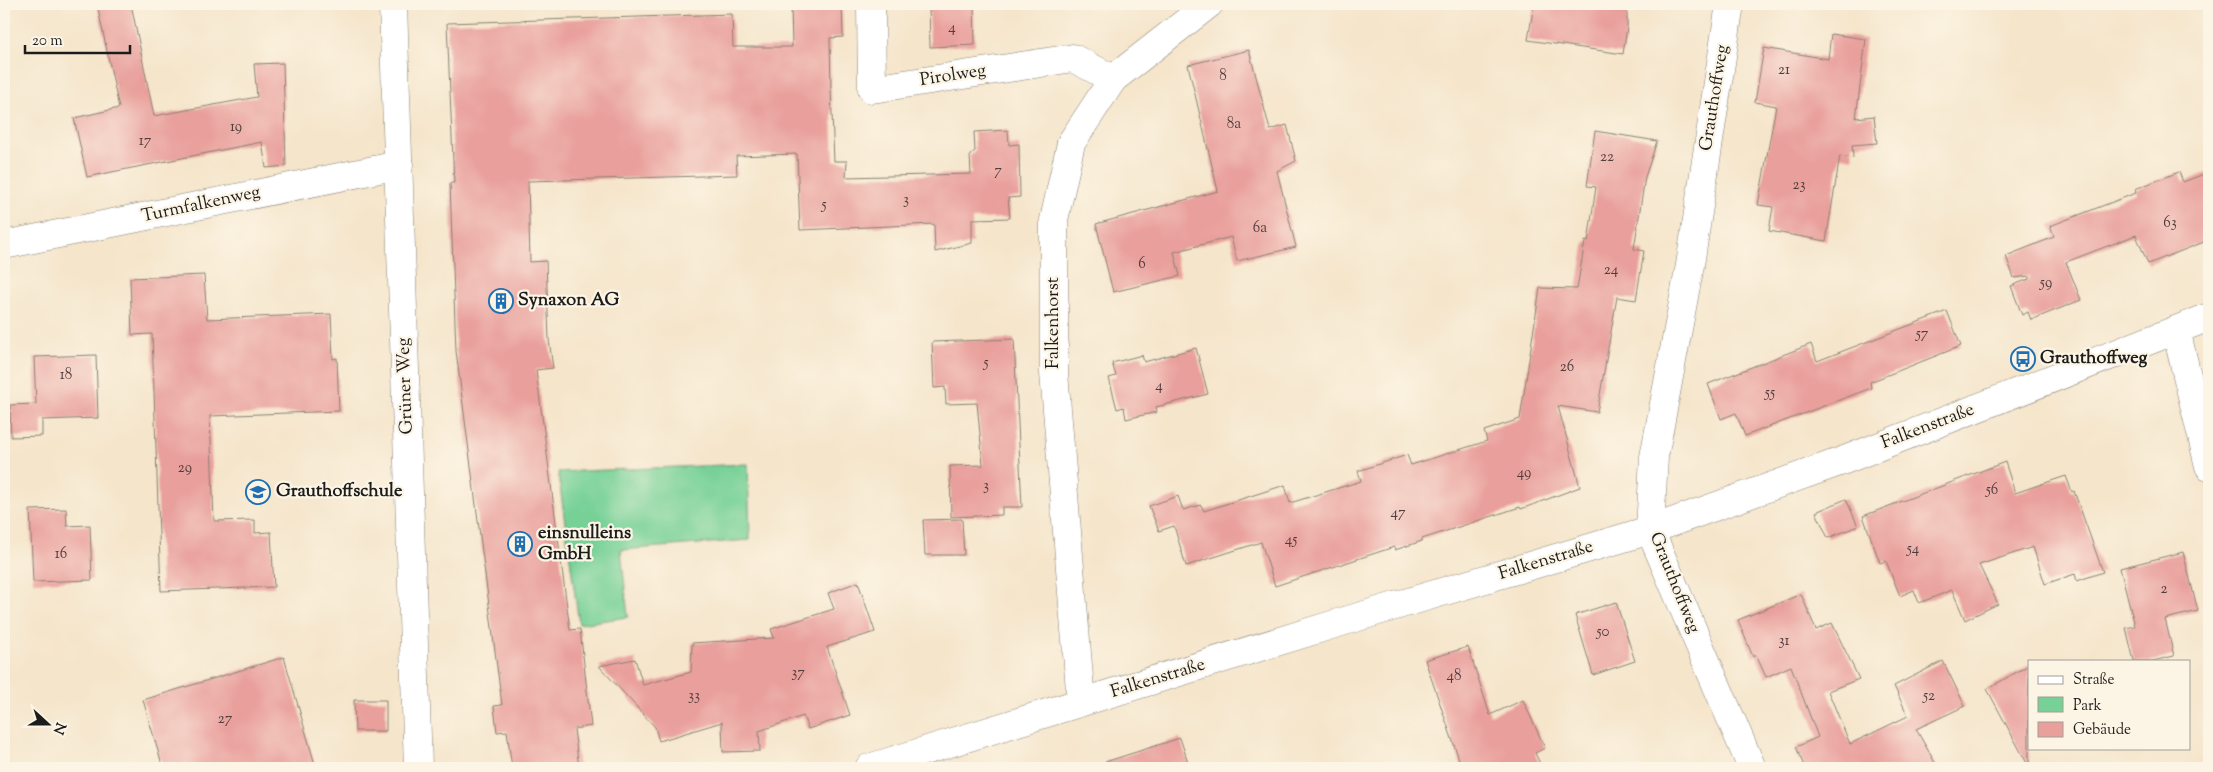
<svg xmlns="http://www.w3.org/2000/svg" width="2213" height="772" viewBox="0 0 2213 772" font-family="'Sorts Mill Goudy',serif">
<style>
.green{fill:#77d197;stroke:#4a765a}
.building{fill:#e99f9b}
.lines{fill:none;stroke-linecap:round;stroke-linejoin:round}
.street-casing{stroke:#888074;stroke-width:29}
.street{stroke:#fff;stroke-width:28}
.labels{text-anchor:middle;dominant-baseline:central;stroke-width:4.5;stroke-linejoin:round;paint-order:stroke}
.number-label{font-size:15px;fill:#4f3d3c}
.street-label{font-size:18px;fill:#1c1c1c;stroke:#fcf5e5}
.poi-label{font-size:18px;font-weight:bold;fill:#1c1c1c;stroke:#fcf5e5;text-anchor:start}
</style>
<rect width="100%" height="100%" fill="#fcf5e5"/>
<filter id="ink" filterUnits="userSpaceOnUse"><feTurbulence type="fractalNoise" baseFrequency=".02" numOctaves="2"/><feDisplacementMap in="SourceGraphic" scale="10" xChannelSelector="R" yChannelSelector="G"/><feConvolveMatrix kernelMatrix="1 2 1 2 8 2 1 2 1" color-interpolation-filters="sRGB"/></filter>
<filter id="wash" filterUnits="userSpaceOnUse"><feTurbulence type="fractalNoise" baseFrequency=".0096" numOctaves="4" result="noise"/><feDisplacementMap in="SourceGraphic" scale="20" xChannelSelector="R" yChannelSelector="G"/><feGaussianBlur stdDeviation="1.12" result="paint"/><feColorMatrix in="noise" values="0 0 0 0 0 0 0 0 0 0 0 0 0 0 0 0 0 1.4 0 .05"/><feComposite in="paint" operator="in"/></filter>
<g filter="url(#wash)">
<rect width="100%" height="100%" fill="#f5e5cb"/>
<path class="green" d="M 748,464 L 750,540 L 621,550 L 628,617 L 579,624 L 558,472 Z"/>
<g id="blocks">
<g class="building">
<path d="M 97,4 L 131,4 L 154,116 L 257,97 L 254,64 L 283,63 L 286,166 L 266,168 L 262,142 L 87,177 L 74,118 L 119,108 Z"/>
<path d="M 791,4 L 842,4 L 843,37 L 830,38 L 831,90 L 834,161 L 847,161 L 846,177 L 971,174 L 970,155 L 975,151 L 974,132 L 1008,130 L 1009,145 L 1019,144 L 1020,197 L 1008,198 L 1010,218 L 972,219 L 972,243 L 935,252 L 934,224 L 800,230 L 797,154 L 736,156 L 737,175 L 528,181 L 530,262 L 546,261 L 549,340 L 553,368 L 536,370 L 570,630 L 580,629 L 591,726 L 574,729 L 579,768 L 512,768 L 507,731 L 497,732 L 494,706 L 502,705 L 456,351 L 450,183 L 454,183 L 447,23 L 732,14 L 733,47 L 792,47 Z"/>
<path d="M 929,4 L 974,4 L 975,45 L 930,47 Z"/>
<path d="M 1534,4 L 1569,4 L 1599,8 L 1599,4 L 1627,4 L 1627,27 L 1623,54 L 1528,40 Z"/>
<path d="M 1831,34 L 1866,39 L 1856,118 L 1874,116 L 1877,143 L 1852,145 L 1853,158 L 1840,156 L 1826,241 L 1769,231 L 1773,207 L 1758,205 L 1776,106 L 1755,102 L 1764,48 L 1828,59 Z"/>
<path d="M 1249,50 L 1270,130 L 1287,125 L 1296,161 L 1277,171 L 1296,247 L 1237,261 L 1231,237 L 1174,252 L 1180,276 L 1113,292 L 1096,224 L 1218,191 L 1188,65 Z"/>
<path d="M 1595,131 L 1657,141 L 1645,177 L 1634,249 L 1644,251 L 1636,300 L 1617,297 L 1597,412 L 1558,406 L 1580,487 L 1521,509 L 1520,507 L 1422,539 L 1422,541 L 1395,550 L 1394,547 L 1275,586 L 1261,542 L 1186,566 L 1174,526 L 1159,531 L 1149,506 L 1178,496 L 1183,510 L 1201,505 L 1204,511 L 1285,485 L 1290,503 L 1361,481 L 1358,471 L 1407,455 L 1411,465 L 1487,441 L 1484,431 L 1520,419 L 1540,288 L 1577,289 L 1585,241 L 1588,242 L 1596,187 L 1587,186 Z"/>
<path d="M 2179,172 L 2183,182 L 2209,172 L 2209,240 L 2148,264 L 2136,235 L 2066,262 L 2081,300 L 2031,320 L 2028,312 L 2022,315 L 2011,286 L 2029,279 L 2029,276 L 2014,278 L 2006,256 L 2054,237 L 2050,226 L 2136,193 L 2135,189 Z"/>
<path d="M 204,275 L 207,319 L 331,314 L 333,359 L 337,358 L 339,411 L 210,416 L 214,521 L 255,520 L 255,533 L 271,532 L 274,587 L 161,591 L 152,334 L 132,335 L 130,278 Z"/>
<path d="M 1947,311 L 1961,346 L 1870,382 L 1871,388 L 1745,436 L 1736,413 L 1721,419 L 1708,384 L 1811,344 L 1817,361 Z"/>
<path d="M 1014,339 L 1022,507 L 1002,507 L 1002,515 L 951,517 L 950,466 L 983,465 L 977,403 L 946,404 L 945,387 L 934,388 L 932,342 Z"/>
<path d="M 1196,348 L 1208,394 L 1156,407 L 1157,412 L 1126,419 L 1124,407 L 1117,409 L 1109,378 L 1116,376 L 1112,363 L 1142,355 L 1144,362 Z"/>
<path d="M 96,355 L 98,418 L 42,420 L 42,436 L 11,437 L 10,405 L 36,404 L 34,357 Z"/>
<path d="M 2005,462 L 2015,493 L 2066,476 L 2072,492 L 2074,491 L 2103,572 L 2077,581 L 2075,574 L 2045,584 L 2033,547 L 1979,565 L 1998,604 L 1965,620 L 1952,590 L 1919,603 L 1914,590 L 1900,596 L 1886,561 L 1880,563 L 1863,516 Z"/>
<path d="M 1846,499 L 1858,526 L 1828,538 L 1816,512 Z"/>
<path d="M 66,509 L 67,526 L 90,525 L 92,580 L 33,582 L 30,510 Z"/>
<path d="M 962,519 L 964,555 L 925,555 L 923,520 Z"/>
<path d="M 2183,552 L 2198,611 L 2165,619 L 2174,656 L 2153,661 L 2134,661 L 2126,628 L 2135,626 L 2120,568 Z"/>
<path d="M 858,582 L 875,632 L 827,647 L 850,715 L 808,729 L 803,716 L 759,731 L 760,751 L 723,752 L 722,722 L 659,741 L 655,727 L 599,666 L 635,659 L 643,685 L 691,672 L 692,643 L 774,638 L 771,629 L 834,609 L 828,593 Z"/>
<path d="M 1801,594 L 1816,630 L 1832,623 L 1859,679 L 1828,691 L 1850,744 L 1908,716 L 1894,686 L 1943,661 L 1965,706 L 1916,729 L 1938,768 L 1799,768 L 1804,766 L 1796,747 L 1818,737 L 1791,666 L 1766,677 L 1756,655 L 1753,657 L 1738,620 Z"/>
<path d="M 1616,602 L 1635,661 L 1593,675 L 1575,615 Z"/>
<path d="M 1468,647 L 1490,715 L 1523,700 L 1545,748 L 1535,753 L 1542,768 L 1462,768 L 1425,660 Z"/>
<path d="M 284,657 L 316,768 L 163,768 L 143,700 Z"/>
<path d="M 2029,665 L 2029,767 L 1987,689 Z"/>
<path d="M 354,700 L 386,700 L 386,731 L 355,731 Z"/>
<path d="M 1180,738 L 1190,768 L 1106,768 L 1105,762 Z"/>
</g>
</g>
</g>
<g filter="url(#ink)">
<use href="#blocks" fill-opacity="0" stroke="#888074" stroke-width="1"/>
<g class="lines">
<defs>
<g id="street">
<path d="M 393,4 L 418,768"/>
<path d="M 871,4 L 872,89 L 1073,58 L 1113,79"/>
<path d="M 1730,4 L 1690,265 L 1654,457 L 1650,530 L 1752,768"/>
<path d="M 4,245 L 399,165"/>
<path d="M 2176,330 L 2209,466"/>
<path d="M 1081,702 L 1054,373 L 1054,220 L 1071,143 L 1113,79 L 1209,4"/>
<path d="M 869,768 L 1338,623 L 1650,530 L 1842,461 L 2209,317"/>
</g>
</defs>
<use href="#street" class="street-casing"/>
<use href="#street" class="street"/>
</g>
</g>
<defs>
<symbol id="building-ring" viewBox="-11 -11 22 22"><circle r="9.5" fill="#fcf5e5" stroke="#1f6fb2" stroke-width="1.5"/><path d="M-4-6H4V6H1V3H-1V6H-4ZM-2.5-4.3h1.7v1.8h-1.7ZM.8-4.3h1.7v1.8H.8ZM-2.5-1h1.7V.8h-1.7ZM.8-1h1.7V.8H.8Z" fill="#1f6fb2"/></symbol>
<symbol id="bus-ring" viewBox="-11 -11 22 22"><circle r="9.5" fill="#fcf5e5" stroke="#1f6fb2" stroke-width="1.5"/><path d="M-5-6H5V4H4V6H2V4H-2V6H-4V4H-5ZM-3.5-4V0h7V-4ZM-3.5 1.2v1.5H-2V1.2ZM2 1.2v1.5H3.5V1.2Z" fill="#1f6fb2"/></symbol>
<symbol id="school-ring" viewBox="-11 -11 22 22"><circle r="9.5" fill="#fcf5e5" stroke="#1f6fb2" stroke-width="1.5"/><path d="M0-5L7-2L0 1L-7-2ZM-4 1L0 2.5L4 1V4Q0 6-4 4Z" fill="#1f6fb2"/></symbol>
</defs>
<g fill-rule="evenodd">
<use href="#building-ring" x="487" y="287" width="28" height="28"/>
<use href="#bus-ring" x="2009" y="345" width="28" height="28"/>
<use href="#school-ring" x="244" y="478" width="28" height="28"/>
<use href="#building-ring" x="506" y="530" width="28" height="28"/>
</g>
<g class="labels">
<g class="number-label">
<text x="952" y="28">4</text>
<text x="1784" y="70">21</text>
<text x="1223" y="76">8</text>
<text x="1234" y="124">8a</text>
<text x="236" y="127">19</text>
<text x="145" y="141">17</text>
<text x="1607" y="157">22</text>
<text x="998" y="171">7</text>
<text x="1799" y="185">23</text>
<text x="906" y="200">3</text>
<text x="824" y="205">5</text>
<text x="2170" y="223">63</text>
<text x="1260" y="228">6a</text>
<text x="1142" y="264">6</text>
<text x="1611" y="270">24</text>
<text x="2046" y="283">59</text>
<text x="1922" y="334">57</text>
<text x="986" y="363">5</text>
<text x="1567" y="367">26</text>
<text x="66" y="375">18</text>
<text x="1159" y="386">4</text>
<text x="1770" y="393">55</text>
<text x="185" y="468">29</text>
<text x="1524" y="473">49</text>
<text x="986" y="486">3</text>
<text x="1992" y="490">56</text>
<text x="1398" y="513">47</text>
<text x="1291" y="540">45</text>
<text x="1913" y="549">54</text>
<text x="61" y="554">16</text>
<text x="2164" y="589">2</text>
<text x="1603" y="632">50</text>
<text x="1784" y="641">31</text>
<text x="798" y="673">37</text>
<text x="1454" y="676">48</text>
<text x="694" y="696">33</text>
<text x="1929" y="696">52</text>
<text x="225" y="719">27</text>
</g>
<g class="street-label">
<text transform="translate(953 76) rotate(-9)">Pirolweg</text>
<text transform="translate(1715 98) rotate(-81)">Grauthoffweg</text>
<text transform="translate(201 205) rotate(-12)">Turmfalkenweg</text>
<text transform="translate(1054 323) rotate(-90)">Falkenhorst</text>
<text transform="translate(406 386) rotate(-92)">Grüner Weg</text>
<text transform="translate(1928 427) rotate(-21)">Falkenstraße</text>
<text transform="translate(1546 561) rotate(-17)">Falkenstraße</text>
<text transform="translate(1674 583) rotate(68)">Grauthoffweg</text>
<text transform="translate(1158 679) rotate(-17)">Falkenstraße</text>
</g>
<g class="poi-label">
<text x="518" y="301">Synaxon AG</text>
<text x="2040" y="359">Grauthoffweg</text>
<text x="276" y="492">Grauthoffschule</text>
<text x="538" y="534">einsnulleins<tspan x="538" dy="21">GmbH</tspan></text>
</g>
</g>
<rect width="2213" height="772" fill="none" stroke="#fcf5e5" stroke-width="20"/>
<rect x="2028" y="660" width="162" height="90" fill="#fcf5e5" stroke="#a29e95"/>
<rect x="2038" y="676" width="25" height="8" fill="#ffffff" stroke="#a29e95"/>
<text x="2073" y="684" font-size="15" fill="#1c1c1c">Straße</text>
<rect x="2038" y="697" width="25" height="15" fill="#77d197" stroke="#a29e95"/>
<text x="2073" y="710" font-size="15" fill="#1c1c1c">Park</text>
<rect x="2038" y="722" width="25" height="15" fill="#e99f9b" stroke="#a29e95"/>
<text x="2073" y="734" font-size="15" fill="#1c1c1c">Gebäude</text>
<g transform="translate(48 724) rotate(111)" stroke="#fcf5e5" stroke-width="4" paint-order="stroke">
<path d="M0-4L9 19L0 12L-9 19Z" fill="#1c1c1c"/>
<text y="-8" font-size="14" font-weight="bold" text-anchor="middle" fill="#1c1c1c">N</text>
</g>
<path d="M25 45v8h105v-8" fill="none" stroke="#1c1c1c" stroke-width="2.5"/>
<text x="32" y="45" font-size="15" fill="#1c1c1c" stroke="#fcf5e5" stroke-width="4" paint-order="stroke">20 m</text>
</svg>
